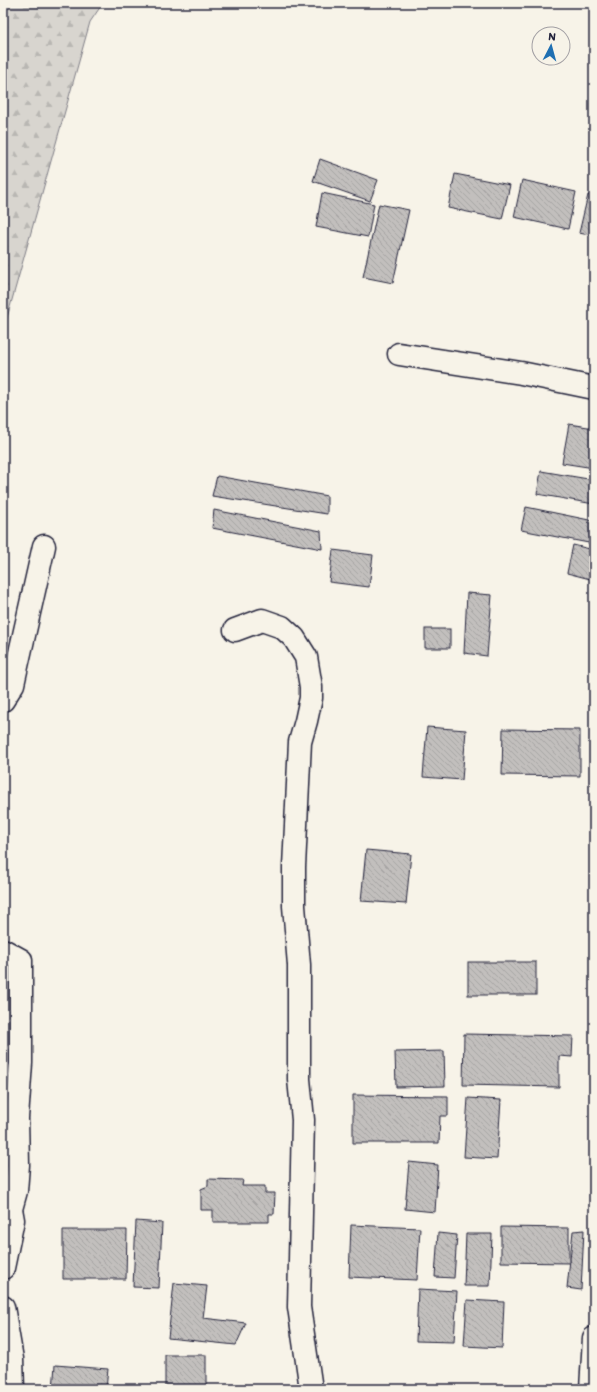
<svg xmlns="http://www.w3.org/2000/svg" width="597" height="1392" viewBox="0 0 597 1392" font-family="Itim,sans-serif">
<style>
.forest{fill:url(#forest-firs);stroke:#7d7c85}
.building{fill:url(#building-back-hatch);stroke:#22223b}
.lines{fill:none;stroke-linecap:round;stroke-linejoin:round}
.minor-casing{stroke:#22223b;stroke-width:25}
.minor{stroke:#f7f3e8;stroke-width:22}
</style>
<defs>
<pattern id="forest-firs" width="22" height="20" patternUnits="userSpaceOnUse"><rect width="22" height="20" fill="#d8d5cf"/><path d="M5 1l3.5 6h-7zM16 11l3.5 6h-7z" fill="#b9b7b3"/></pattern>
<pattern id="building-back-hatch" width="6" height="6" patternUnits="userSpaceOnUse"><rect width="6" height="6" fill="#c2bfbd"/><path d="M-1 5l2 2M0 0l6 6M5-1l2 2" fill="none" stroke="#a6a4a3"/></pattern>
</defs>
<rect width="100%" height="100%" fill="#f7f3e8"/>
<filter id="ink" filterUnits="userSpaceOnUse"><feTurbulence type="fractalNoise" baseFrequency=".025" numOctaves="2"/><feDisplacementMap in="SourceGraphic" scale="8" xChannelSelector="R" yChannelSelector="G"/><feConvolveMatrix kernelMatrix="1 2 1 2 8 2 1 2 1" color-interpolation-filters="sRGB"/></filter>
<g filter="url(#ink)">
<path class="forest" d="M 3,3 L 103,3 L 90,22 L 3,332 Z"/>
<g class="building">
<path d="M 320,159 L 378,180 L 370,201 L 313,181 Z"/>
<path d="M 455,174 L 510,185 L 502,219 L 448,208 Z"/>
<path d="M 522,180 L 576,192 L 568,229 L 514,217 Z"/>
<path d="M 322,193 L 374,204 L 368,237 L 316,227 Z"/>
<path d="M 588,195 L 594,196 L 594,236 L 579,233 Z"/>
<path d="M 379,204 L 409,210 L 393,283 L 363,277 Z"/>
<path d="M 569,424 L 594,428 L 594,468 L 562,463 Z"/>
<path d="M 541,471 L 594,480 L 594,504 L 537,494 Z"/>
<path d="M 217,476 L 327,496 L 327,514 L 212,496 Z"/>
<path d="M 526,507 L 594,521 L 594,544 L 521,530 Z"/>
<path d="M 214,510 L 321,531 L 322,549 L 212,528 Z"/>
<path d="M 573,545 L 594,550 L 594,580 L 567,573 Z"/>
<path d="M 333,550 L 373,555 L 369,587 L 329,582 Z"/>
<path d="M 467,593 L 492,595 L 487,656 L 464,653 Z"/>
<rect x="425" y="629" width="25" height="19"/>
<path d="M 427,727 L 466,730 L 462,780 L 423,777 Z"/>
<path d="M 503,729 L 580,730 L 580,776 L 502,775 Z"/>
<path d="M 366,850 L 411,854 L 406,904 L 361,901 Z"/>
<rect x="468" y="962" width="68" height="33"/>
<path d="M 464,1034 L 573,1036 L 572,1057 L 559,1056 L 559,1087 L 463,1085 Z"/>
<path d="M 444,1051 L 445,1086 L 396,1087 L 395,1052 Z"/>
<path d="M 353,1095 L 448,1096 L 448,1116 L 440,1116 L 439,1143 L 353,1143 Z"/>
<path d="M 468,1098 L 501,1100 L 497,1159 L 464,1157 Z"/>
<path d="M 409,1162 L 438,1165 L 435,1212 L 405,1209 Z"/>
<path d="M 208,1179 L 243,1180 L 242,1186 L 265,1186 L 265,1193 L 275,1193 L 274,1214 L 269,1214 L 269,1222 L 213,1222 L 213,1210 L 201,1210 L 201,1189 L 208,1186 Z"/>
<path d="M 136,1221 L 162,1223 L 159,1288 L 133,1287 Z"/>
<path d="M 351,1225 L 420,1228 L 417,1280 L 349,1277 Z"/>
<path d="M 501,1227 L 569,1228 L 569,1263 L 501,1262 Z"/>
<path d="M 63,1230 L 127,1230 L 126,1279 L 63,1279 Z"/>
<path d="M 584,1230 L 581,1290 L 567,1288 L 573,1231 Z"/>
<path d="M 438,1233 L 457,1235 L 454,1278 L 435,1277 Z"/>
<path d="M 466,1234 L 492,1234 L 490,1286 L 464,1286 Z"/>
<path d="M 174,1283 L 207,1286 L 203,1318 L 246,1323 L 236,1345 L 168,1338 Z"/>
<path d="M 418,1289 L 457,1291 L 454,1342 L 416,1341 Z"/>
<path d="M 467,1300 L 504,1302 L 502,1348 L 464,1346 Z"/>
<rect x="165" y="1355" width="41" height="34"/>
<path d="M 55,1365 L 108,1369 L 106,1389 L 53,1389 Z"/>
</g>
<g class="lines">
<defs>
<g id="minor">
<path d="M 399,354 L 521,373 L 594,388"/>
<path d="M 235,630 L 262,620 L 282,627 L 294,638 L 306,657 L 311,687 L 311,698 L 306,721 L 300,742 L 294,867 L 294,906 L 299,965 L 299,1079 L 303,1120 L 299,1307 L 311,1389"/>
<path d="M 3,700 L 13,684 L 44,546"/>
<path d="M 3,950 L 21,960 L 21,1063 L 17,1118 L 18,1165 L 16,1191 L 11,1209 L 13,1220 L 3,1268"/>
<path d="M 3,1307 L 12,1359 L 13,1389"/>
<path d="M 591,1389 L 594,1338"/>
</g>
</defs>
<use href="#minor" class="minor-casing"/>
<use href="#minor" class="minor"/>
</g>
</g>
<rect width="597" height="1392" fill="none" stroke="#f7f3e8" stroke-width="16"/>
<rect x="8" y="8" width="581" height="1376" fill="none" stroke="#22223b" stroke-width="1.5" filter="url(#ink)"/>
<g transform="translate(551 46) rotate(6)"><circle r="19" fill="#f7f3e8" stroke="#a29fa3"/>
<path d="M0-3L7 15L0 10L-7 15Z" fill="#1f6fb2"/>
<text y="-6" font-size="11" font-weight="bold" text-anchor="middle" fill="#22223b">N</text>
</g>
</svg>
